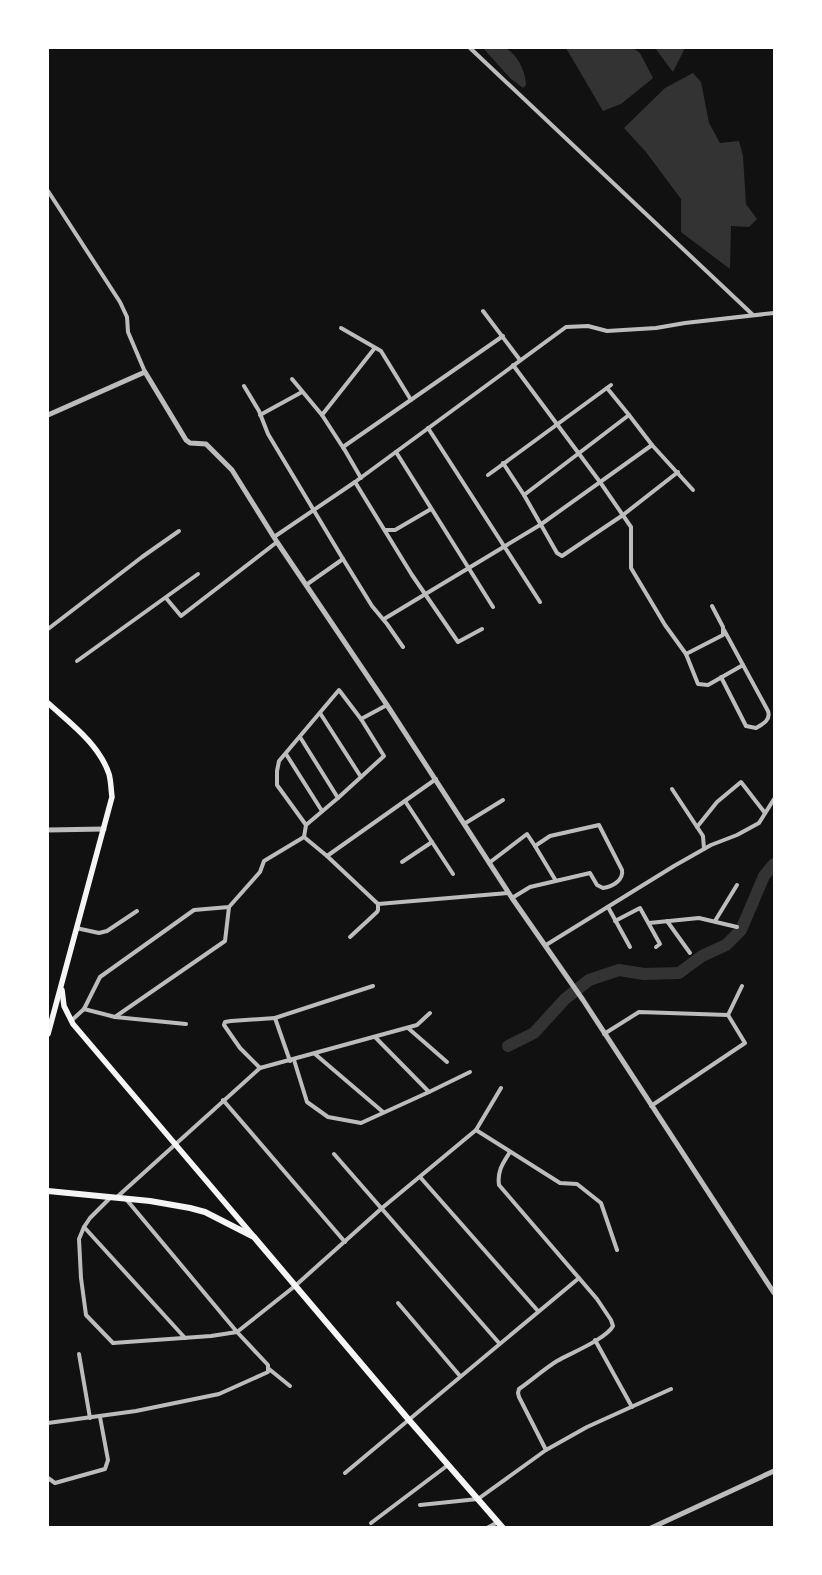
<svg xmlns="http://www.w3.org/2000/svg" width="822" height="1575" viewBox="0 0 822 1575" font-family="Rubik,sans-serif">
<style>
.water{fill:#333}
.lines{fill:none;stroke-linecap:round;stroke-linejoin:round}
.river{stroke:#333;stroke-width:12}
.minor{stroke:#bcbcbc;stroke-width:4}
.tertiary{stroke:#bcbcbc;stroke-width:5}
.secondary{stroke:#f5f5f5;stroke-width:5.5}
.primary{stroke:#f5f5f5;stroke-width:6}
</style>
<rect width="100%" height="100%" fill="#111"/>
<g class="water">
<path d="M 483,48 C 489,47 499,46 504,48 C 517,52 526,73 526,85 L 523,88 L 510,78 Z"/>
<path d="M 566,48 L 633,48 L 640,53 L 653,78 L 621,104 L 603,111 Z"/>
<path d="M 655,48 L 685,48 L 673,72 Z"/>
<path d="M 693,73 L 701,82 L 709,123 L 720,143 L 739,141 L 743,156 L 746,204 L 757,219 L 749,227 L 731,226 L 730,269 L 681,232 L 681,199 L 646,152 L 624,128 L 665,88 Z"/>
</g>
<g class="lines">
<path class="river" d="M 508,1046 L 534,1033 L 565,999 L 589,980 L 619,970 L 644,974 L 679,973 L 702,956 L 726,945 L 741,930 L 764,876 L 774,864"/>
<g class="minor">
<path d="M 470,48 L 753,315"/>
<path d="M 48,191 L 120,302 L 127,317 L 128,332 L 145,372"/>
<path d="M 483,311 L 520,360"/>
<path d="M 341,328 L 381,351 L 411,400"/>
<path d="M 513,365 L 600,482 L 631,527 L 631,568 L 665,625 L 686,654 L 698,684 L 708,685 L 743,665 L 768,711 C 771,720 763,724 756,728 L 746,726 L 721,677"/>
<path d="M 292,379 L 322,415"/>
<path d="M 244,386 L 259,411 L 268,434 L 343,559 L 372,606 L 387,624 L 403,647"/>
<path d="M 260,415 L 302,392"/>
<path d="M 629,415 L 652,445 L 693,490"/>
<path d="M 428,428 L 540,602"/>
<path d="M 344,449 L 322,415 L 374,349"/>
<path d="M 396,452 L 493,607"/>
<path d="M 503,463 L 524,495 L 557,553 L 562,556 L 623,515 L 678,472"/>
<path d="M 488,475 L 611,385"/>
<path d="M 361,478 L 343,447 L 503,336"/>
<path d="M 355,482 L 412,575 L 458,642 L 482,629"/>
<path d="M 524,495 L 629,415 L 607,388"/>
<path d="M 385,530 L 395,530 L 431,509"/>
<path d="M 274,537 L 355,482 L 566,327 L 588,326 L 607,331 L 656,328 L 685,323 L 774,313"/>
<path d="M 306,585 L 343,559"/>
<path d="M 166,598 L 181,616 L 277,542"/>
<path d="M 384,619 L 540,525 L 652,445"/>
<path d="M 48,629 L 142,557 L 179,531"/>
<path d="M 724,630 L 743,665"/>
<path d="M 686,654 L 723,635 L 723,627 L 712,606"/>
<path d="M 77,661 L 198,574"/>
<path d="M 339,690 L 361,719 L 384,756 L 338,798 L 306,825 L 277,785 L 277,771 L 279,761 Z"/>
<path d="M 320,713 L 361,777"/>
<path d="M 361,719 L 387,705"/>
<path d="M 300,737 L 338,798"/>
<path d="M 286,754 L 322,811"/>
<path d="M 672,789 L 703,836 L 704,849"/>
<path d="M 405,801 L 453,874"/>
<path d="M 464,824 L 503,800"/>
<path d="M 697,827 L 717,802 L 741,782 L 765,813"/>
<path d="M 304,837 L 306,825"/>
<path d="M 327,856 L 436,779"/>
<path d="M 402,862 L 432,842"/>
<path d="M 489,863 L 527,834 L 535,846"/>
<path d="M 512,898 L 530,887 L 590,873 L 597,885 L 603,888 C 612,887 624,880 622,870 L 599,825 L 550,836 L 535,846 L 556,881"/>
<path d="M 608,907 L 630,947"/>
<path d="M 615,921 L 640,908 L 660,944 L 656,947"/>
<path d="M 667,921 L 690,953"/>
<path d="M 715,921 L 737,885"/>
<path d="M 649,923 L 699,918 L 737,927"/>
<path d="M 76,928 L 99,933 L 107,931 L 137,911"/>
<path d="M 350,937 L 377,912 L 378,910 L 378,904"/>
<path d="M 546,945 L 674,866 L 711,845 L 737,835 L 759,823 L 774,799"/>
<path d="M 84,1009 L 100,977 L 194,910 L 229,907 L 260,872 L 264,861 L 304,837 L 327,856 L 378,904 L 508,893"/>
<path d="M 115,1017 L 225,941 L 229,907"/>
<path d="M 71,1021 L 84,1009 L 115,1017 L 186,1024"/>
<path d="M 408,1028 L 447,1062"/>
<path d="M 604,1034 L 639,1012 L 728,1015 L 742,986"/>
<path d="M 315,1054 L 383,1112"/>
<path d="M 294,1060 L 307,1102 L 328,1117 L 361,1123 L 429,1092 L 375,1037"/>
<path d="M 290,1061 L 275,1018 L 373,986"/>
<path d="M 260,1068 L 240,1048 L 224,1025 L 225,1022 L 231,1021 L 275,1018"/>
<path d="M 429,1092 L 470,1072"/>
<path d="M 223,1100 L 345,1242"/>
<path d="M 651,1106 L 745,1043 L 728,1015"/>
<path d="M 476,1130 L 560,1183 L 577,1184 L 601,1203 L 617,1250"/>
<path d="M 510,1152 C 503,1163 497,1171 499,1185 L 597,1299 L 611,1320 L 613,1326 C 606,1339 571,1353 557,1361 C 544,1369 532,1380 519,1389 L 518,1393 L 519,1397 L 546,1450 L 587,1427 L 671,1389"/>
<path d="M 334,1154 L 499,1343"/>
<path d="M 420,1177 L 538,1311"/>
<path d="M 117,1197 L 260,1068 L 417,1025 L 430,1013"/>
<path d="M 110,1198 L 90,1218 L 84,1227 L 79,1239 L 81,1278 L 86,1315 L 113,1343 L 211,1336 L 237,1332 L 295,1286 L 382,1208 L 476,1130 L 501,1088"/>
<path d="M 84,1227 L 185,1338"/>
<path d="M 398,1303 L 460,1376"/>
<path d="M 595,1340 L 632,1407"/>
<path d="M 79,1354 L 90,1418"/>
<path d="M 269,1369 L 290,1386"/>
<path d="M 48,1423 L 136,1411 L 219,1394 L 268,1372 L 268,1365 L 237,1332 L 126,1199"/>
<path d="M 345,1473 L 579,1278"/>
<path d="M 48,1478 L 55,1483 L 105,1469 L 108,1460 L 100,1417"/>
<path d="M 420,1505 L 478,1499 L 546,1450"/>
<path d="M 371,1523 L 448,1465"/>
<path d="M 487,1528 L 498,1522"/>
</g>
<g class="tertiary">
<path d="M 48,415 L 145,372 L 186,440 L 190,443 L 206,444 L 232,470 L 277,542 L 387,705 L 512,898 L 583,1000 L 774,1293"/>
<path d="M 48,830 L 104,829"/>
<path d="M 651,1528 L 774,1471"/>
</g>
<g class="secondary">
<path d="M 48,703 C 70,723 99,744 109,774 C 111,781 111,790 112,797 L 48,1034"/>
<path d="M 62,990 L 64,1006 L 73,1024 L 254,1237"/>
</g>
<path class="primary" d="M 48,1191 L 150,1201 L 190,1208 L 205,1212 L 254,1237 L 409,1420 L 503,1528"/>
</g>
<rect width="822" height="1575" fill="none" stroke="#ffffff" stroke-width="98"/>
</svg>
